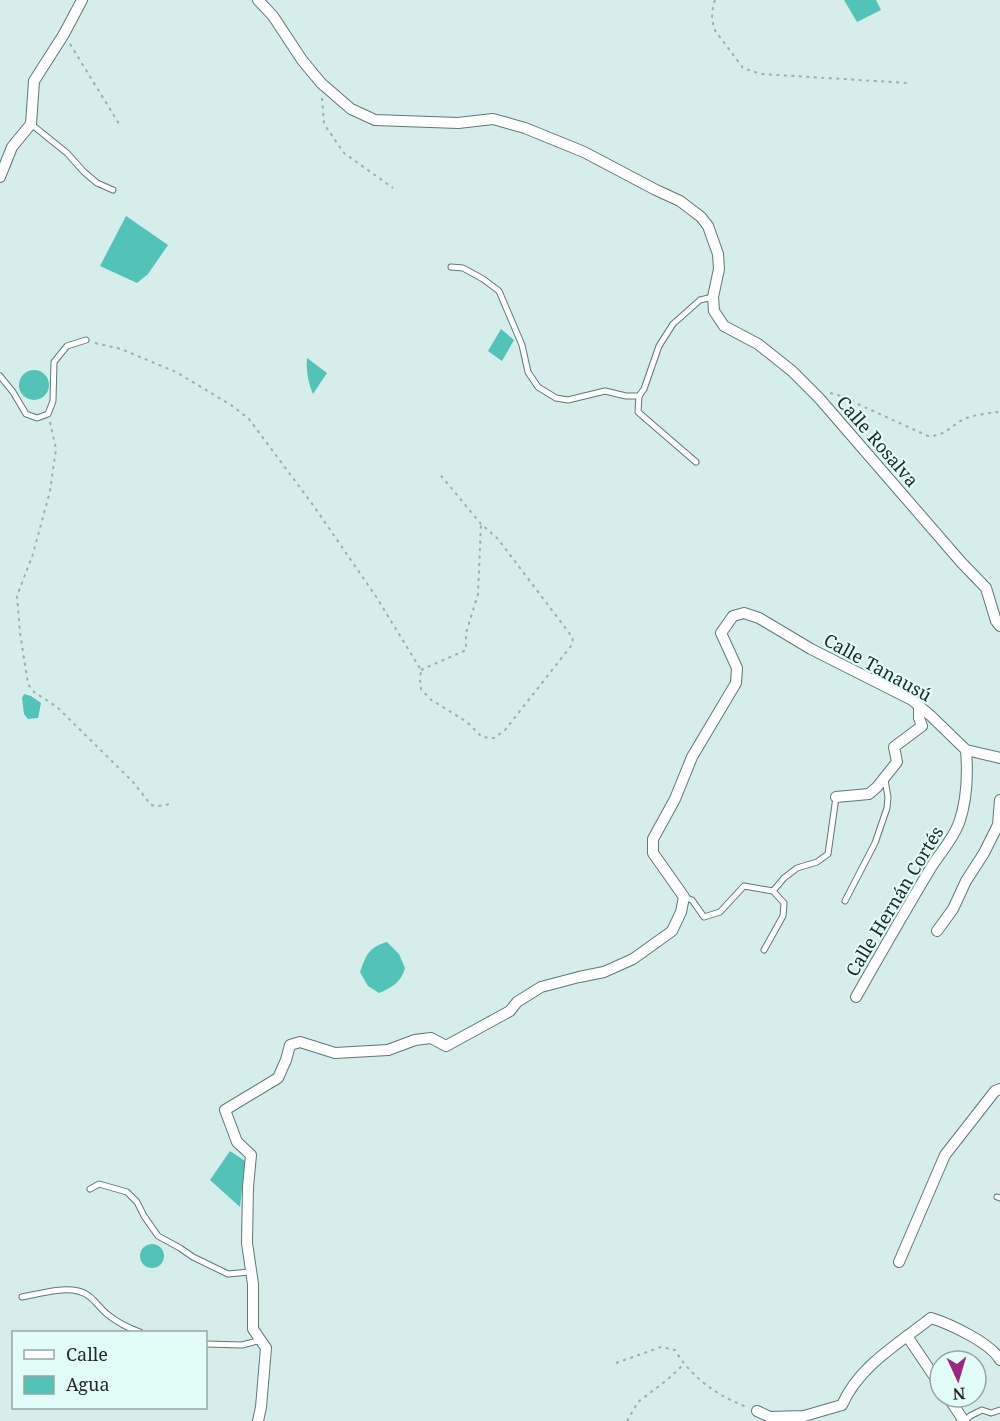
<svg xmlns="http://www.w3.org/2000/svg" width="1000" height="1421" viewBox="0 0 1000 1421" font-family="'Noto Serif',serif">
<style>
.water{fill:#53c2b7}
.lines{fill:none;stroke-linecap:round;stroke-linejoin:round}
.service-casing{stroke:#617875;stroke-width:7}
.minor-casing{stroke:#617875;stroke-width:12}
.path{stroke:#9bafad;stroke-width:2;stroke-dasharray:3 4.5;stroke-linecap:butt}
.service{stroke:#fff;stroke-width:5}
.minor{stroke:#fff;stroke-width:10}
.labels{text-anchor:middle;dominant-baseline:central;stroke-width:4.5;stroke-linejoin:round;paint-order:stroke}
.street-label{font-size:18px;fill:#212b2a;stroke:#e2fcf8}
</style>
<rect width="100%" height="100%" fill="#d5eeeb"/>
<g class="water">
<path d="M 844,0 L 876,0 L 881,10 L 857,22 Z"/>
<path d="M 126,216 L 168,245 L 148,274 L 137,283 L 100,266 Z"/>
<path d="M 501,329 L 514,340 L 502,361 L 488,351 Z"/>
<path d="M 307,358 L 327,373 L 313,394 C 308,382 306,371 307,358 Z"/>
<circle cx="34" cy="385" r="15"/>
<path d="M 24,694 L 31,696 L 41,703 L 38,718 L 28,719 L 24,714 L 22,698 Z"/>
<path d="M 387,942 L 399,954 L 405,968 C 402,981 392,988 379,993 L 368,986 L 360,972 C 366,955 369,947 387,942 Z"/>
<path d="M 230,1151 L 245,1161 L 240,1207 L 210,1180 Z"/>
<circle cx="152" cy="1256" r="12"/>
</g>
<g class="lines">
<defs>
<g id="service">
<path d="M 31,124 L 67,153 L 84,172 L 97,183 L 113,190"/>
<path d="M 451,267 L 463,268 L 483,279 L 499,291 L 522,345 L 528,372 L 538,387 L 556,398 L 568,400 L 605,391 L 626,396 L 639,396"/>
<path d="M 0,376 L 13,392 L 26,414 L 37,418 L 48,414 L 53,401 L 54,362 L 67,346 L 86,340"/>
<path d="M 696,462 L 638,412 L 639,396 L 644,389 L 659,346 L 673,324 L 700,300 L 713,297"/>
<path d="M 684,897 L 692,900 L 704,917 L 720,912 L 744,886 L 773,891 L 784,878 L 797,868 L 817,862 L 828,854 L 836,797"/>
<path d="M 845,901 L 875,843 L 887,808 L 888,797 L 885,780"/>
<path d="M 764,950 L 783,916 L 784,903 L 773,891"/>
<path d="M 90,1189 L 99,1184 L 127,1192 L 137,1202 L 144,1216 L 158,1236 L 180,1248 L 193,1257 L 228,1274 L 250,1272"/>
<path d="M 997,1197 L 1000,1198"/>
<path d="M 22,1297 C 39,1294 61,1287 78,1291 C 92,1294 98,1307 107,1314 C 118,1323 128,1328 140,1332"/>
<path d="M 206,1344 L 242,1345 L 261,1340"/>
<path d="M 965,1421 L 970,1416 L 982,1410 L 991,1413 L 1000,1410"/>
</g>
<g id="minor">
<path d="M 258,0 L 273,16 L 302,60 L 321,83 L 351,109 L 375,120 L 458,123 L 493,119 L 525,128 L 584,152 L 656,190 L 680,201 L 701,217 L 708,226 L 718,254 L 719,269 L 713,297 L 714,311 L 724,326 L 758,344 L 792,371 L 819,398 L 961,562 L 986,588 L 996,621 L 1000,626"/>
<path d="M 0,177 L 12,147 L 31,124 L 34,81 L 64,34 L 82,0"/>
<path d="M 836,797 L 869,794 L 877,787 L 897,762 L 894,747 L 922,726 L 919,718 L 919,706"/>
<path d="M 937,931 L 953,909 L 966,881 L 984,853 L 998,825 L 1000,800"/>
<path d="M 856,997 C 881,953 906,909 932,866 C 941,852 953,839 959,823 C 967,800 968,774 966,750"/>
<path d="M 899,1262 L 945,1155 L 995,1091 L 1000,1089"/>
<path d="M 907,1336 L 940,1385"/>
<path d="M 948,1397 L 964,1421"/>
<path d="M 757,1411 L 770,1417 L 804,1416 L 842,1405 C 859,1366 898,1344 931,1318 C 950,1324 991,1343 1000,1360"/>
<path d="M 258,1421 L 261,1407 L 266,1348 L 253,1329 L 253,1284 L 247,1243 L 248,1187 L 251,1155 L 237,1142 L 225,1110 L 278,1078 L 286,1060 L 290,1045 L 300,1042 L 335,1053 L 388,1050 L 415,1040 L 431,1038 L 446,1046 L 510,1011 L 517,1002 L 541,987 L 579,977 L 604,972 L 633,959 L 672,931 L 681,912 L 684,897 L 653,853 L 653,839 L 675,799 L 692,757 L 736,683 L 737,668 L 721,633 L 733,616 L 744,613 L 759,618 L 811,649 L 912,700 L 931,716 L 966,750 L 1000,758"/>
</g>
</defs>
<use href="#service" class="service-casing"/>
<use href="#minor" class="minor-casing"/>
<g class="path">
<path d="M 715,0 L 713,6 L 712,17 L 714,29 L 743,68 L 761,74 L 908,83"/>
<path d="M 70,44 L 121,127"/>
<path d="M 322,98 L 324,124 L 344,153 L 393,188"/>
<path d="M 95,343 L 121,349 L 176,372 L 231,405 L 249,419 L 313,505 L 377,598 L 421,670 L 420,680 L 421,689 L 430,699 L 467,722 L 482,737 L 494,738 L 505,730 L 571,646 L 573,638 L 498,539 L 481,524 L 438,472"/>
<path d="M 830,393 L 838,395 L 928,436 C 943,437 950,427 962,420 C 971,415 986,414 996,412 L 1000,413"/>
<path d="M 50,422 L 56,449 L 50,491 L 33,554 L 17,596 L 20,633 L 28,684 L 34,692 L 57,707 L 133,782 L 151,805 L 158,806 L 170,804"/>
<path d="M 421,670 L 466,650 L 466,633 L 478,594 L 481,524"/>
<path d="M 616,1363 L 661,1347 L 675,1350 C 691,1377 717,1396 747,1407"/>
<path d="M 627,1421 L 638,1402 L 667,1380 L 684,1364"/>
</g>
<use href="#service" class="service"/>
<use href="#minor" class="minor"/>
</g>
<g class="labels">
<g class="street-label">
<text transform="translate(878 441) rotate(49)">Calle Rosalva</text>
<text transform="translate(878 667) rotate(29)">Calle Tanausú</text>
<text transform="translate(894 901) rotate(-59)">Calle Hernán Cortés</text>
</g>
</g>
<rect x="12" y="1331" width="195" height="78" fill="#e2fcf8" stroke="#95a8a6" stroke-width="1.5"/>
<rect x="24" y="1350" width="30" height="9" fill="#ffffff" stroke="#95a8a6" stroke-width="1.5"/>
<text x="66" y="1361" font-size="18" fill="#212b2a">Calle</text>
<rect x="24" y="1376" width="30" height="18" fill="#53c2b7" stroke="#95a8a6" stroke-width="1.5"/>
<text x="66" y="1391" font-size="18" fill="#212b2a">Agua</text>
<g transform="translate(958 1379) rotate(176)"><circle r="28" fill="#e2fcf8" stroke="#95a8a6" stroke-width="1.5"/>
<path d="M0-4.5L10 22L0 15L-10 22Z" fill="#9a2886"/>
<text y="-9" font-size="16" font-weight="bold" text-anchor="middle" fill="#212b2a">N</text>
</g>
</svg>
